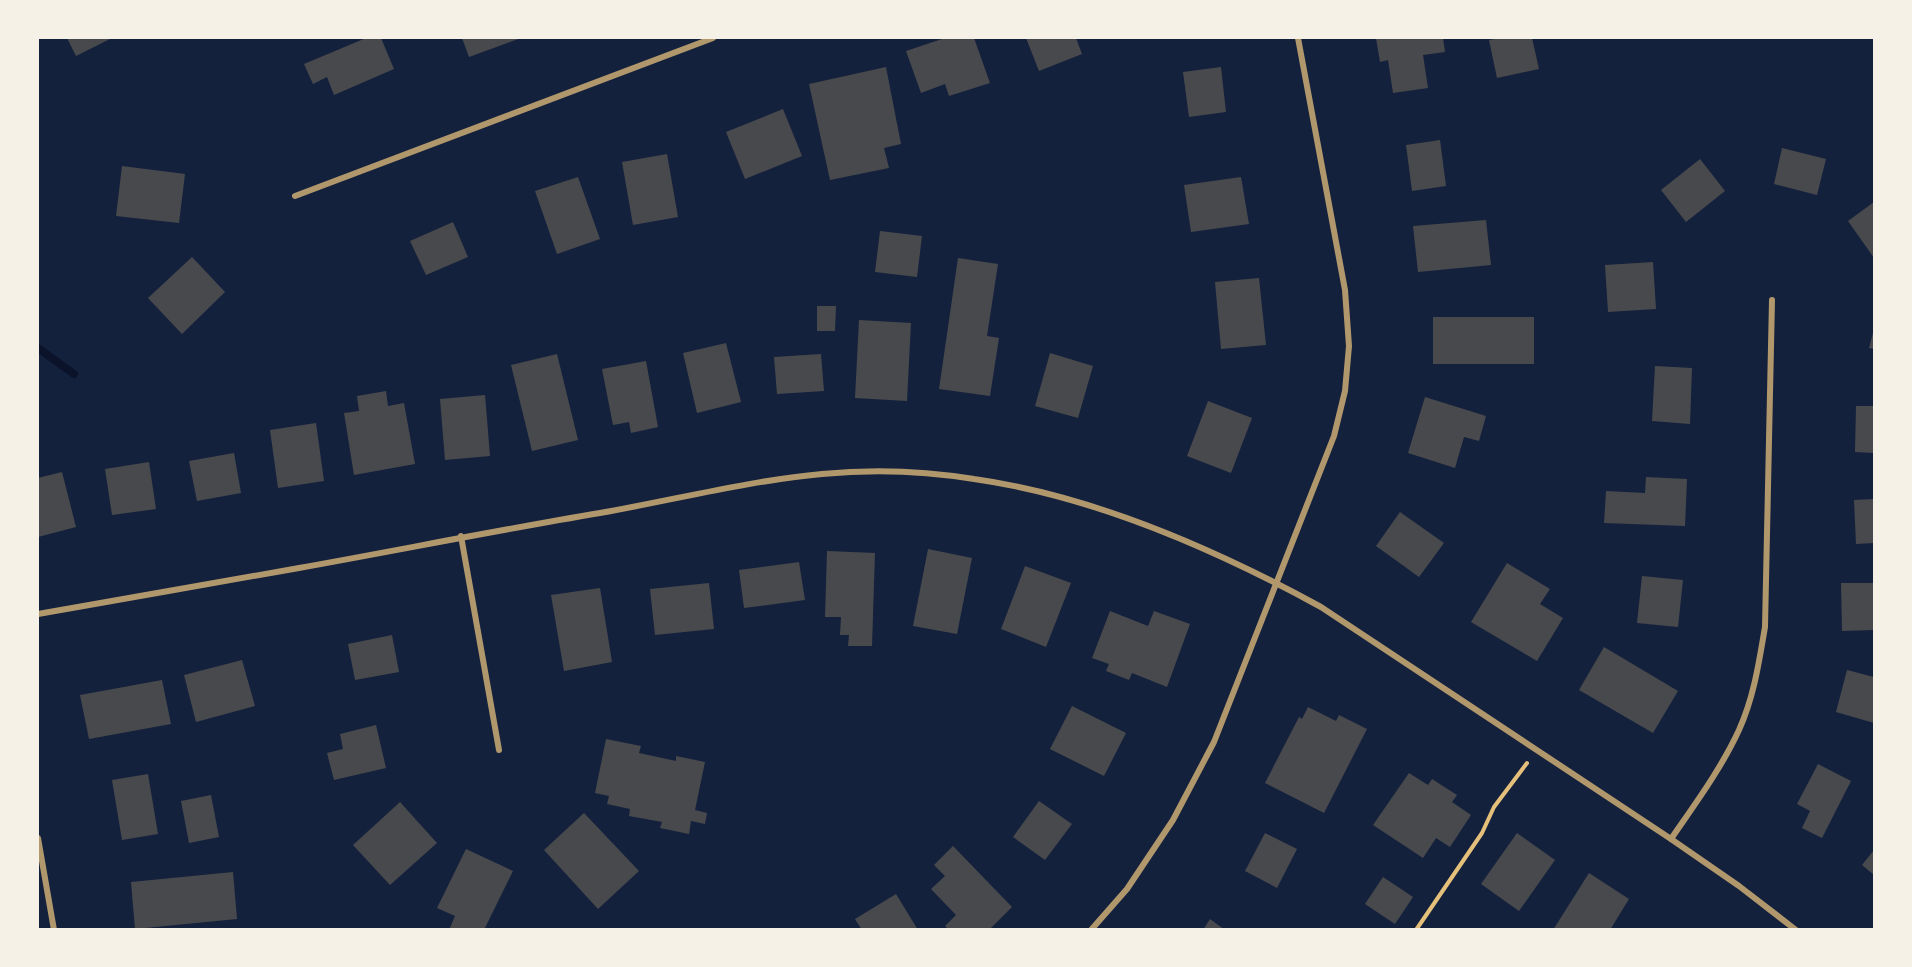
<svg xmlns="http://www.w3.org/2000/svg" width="1912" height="967" viewBox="0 0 1912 967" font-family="'Space Grotesk',sans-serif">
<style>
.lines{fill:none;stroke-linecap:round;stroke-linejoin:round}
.stream{stroke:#0b132b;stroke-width:8}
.building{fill:#48494c}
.path{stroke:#e5c07b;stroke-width:4}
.minor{stroke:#b1986c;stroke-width:6}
</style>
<rect width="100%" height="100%" fill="#14213d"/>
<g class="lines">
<path class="stream" d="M 38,348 L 74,374"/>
</g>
<g class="building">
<path d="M 67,38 L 112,38 L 76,56 Z"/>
<path d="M 366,38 L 381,38 L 394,69 L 334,95 L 327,77 L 313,84 L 304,64 Z"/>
<path d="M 462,38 L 521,38 L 469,57 Z"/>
<path d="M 945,38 L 974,38 L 990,83 L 949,96 L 945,84 L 921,93 L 906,51 Z"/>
<path d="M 1026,38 L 1076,38 L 1082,54 L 1039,71 Z"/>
<path d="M 1376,38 L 1443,38 L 1445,52 L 1423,55 L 1428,88 L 1393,93 L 1388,60 L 1380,62 Z"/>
<path d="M 1502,38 L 1532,38 L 1539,69 L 1497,78 L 1489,40 Z"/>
<path d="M 886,67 L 901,144 L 884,148 L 889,168 L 830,180 L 809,84 Z"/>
<path d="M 1221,67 L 1226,112 L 1189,117 L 1183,72 Z"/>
<path d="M 783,109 L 802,156 L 745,179 L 726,132 Z"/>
<path d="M 1440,140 L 1446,186 L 1412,191 L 1406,145 Z"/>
<path d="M 1782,148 L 1826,159 L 1817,195 L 1774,184 Z"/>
<path d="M 667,154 L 678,217 L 633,225 L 622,162 Z"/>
<path d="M 1700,159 L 1725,191 L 1686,222 L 1661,190 Z"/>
<path d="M 122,166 L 185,174 L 179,223 L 116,216 Z"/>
<path d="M 578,177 L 600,239 L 557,254 L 535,191 Z"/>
<path d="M 1241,177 L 1249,224 L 1191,232 L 1184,185 Z"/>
<path d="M 1874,202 L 1874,258 L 1848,221 Z"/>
<path d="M 1486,220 L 1491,265 L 1418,272 L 1413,226 Z"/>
<path d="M 453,222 L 468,257 L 426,275 L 410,241 Z"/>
<path d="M 880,231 L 922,236 L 917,277 L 875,272 Z"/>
<path d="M 192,257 L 225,292 L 182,334 L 148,298 Z"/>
<path d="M 958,258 L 998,264 L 987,336 L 999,338 L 990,396 L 939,389 Z"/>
<path d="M 1653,262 L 1656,309 L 1608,312 L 1605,265 Z"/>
<path d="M 1259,278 L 1266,345 L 1221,349 L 1215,282 Z"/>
<path d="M 817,306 L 836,306 L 835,331 L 817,331 Z"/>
<rect x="1433" y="317" width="101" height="47"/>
<path d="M 859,320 L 911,323 L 907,401 L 855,398 Z"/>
<path d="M 1874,329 L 1874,349 L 1869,348 Z"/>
<path d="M 726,343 L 741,402 L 697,413 L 683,353 Z"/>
<path d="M 1050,353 L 1093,366 L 1078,418 L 1035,406 Z"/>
<path d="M 557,354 L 578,440 L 532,451 L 511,365 Z"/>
<path d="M 821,354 L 824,391 L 777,394 L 774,357 Z"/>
<path d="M 646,361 L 658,427 L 631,433 L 629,422 L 613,425 L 602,369 Z"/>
<path d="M 1655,366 L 1692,368 L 1690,424 L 1652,421 Z"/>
<path d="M 386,391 L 388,406 L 404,403 L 415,464 L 354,475 L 344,413 L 359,411 L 357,396 Z"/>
<path d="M 485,395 L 490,456 L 445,460 L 440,399 Z"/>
<path d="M 1425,397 L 1486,416 L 1479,441 L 1464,437 L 1455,468 L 1408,453 Z"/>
<path d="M 1208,401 L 1252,418 L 1231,473 L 1187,456 Z"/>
<path d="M 1856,406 L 1874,406 L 1874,453 L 1855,452 Z"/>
<path d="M 316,423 L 324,481 L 278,488 L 270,430 Z"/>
<path d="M 234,453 L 241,493 L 197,501 L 189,461 Z"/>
<path d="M 149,462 L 156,509 L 112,515 L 105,469 Z"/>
<path d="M 62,472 L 76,527 L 38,537 L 38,478 Z"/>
<path d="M 1646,477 L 1687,479 L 1685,526 L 1604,523 L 1606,491 L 1645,493 Z"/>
<path d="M 1874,499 L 1874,543 L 1856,544 L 1854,500 Z"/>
<path d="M 1400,512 L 1444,543 L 1419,577 L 1376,546 Z"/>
<path d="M 928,549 L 972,558 L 957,634 L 913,626 Z"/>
<path d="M 827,551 L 875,553 L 872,646 L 848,646 L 849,635 L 840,635 L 841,617 L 825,617 Z"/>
<path d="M 799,562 L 805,600 L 744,608 L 739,570 Z"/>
<path d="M 1507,563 L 1550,589 L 1540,604 L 1563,618 L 1537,661 L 1471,622 Z"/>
<path d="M 1025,566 L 1071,583 L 1046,647 L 1001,629 Z"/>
<path d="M 1642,576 L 1683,580 L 1678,627 L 1637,623 Z"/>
<path d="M 709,583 L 714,629 L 655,635 L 650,589 Z"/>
<path d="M 1841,583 L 1874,583 L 1874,630 L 1842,631 Z"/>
<path d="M 600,588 L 612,662 L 564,671 L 551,595 Z"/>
<path d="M 1110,611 L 1148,626 L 1154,611 L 1190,624 L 1167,687 L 1132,673 L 1129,680 L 1106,671 L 1109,664 L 1092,658 Z"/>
<path d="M 392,635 L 399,672 L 355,680 L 348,644 Z"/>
<path d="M 1604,647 L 1678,691 L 1653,733 L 1579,690 Z"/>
<path d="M 242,660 L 255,706 L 196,722 L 184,675 Z"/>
<path d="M 1847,670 L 1874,677 L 1874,723 L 1836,712 Z"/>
<path d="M 162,680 L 171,724 L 89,739 L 80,695 Z"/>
<path d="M 1072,706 L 1126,733 L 1104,776 L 1050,749 Z"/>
<path d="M 1308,707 L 1336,721 L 1339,715 L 1367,729 L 1324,813 L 1265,783 L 1299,717 L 1302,719 Z"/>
<path d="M 376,725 L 386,768 L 334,780 L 327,753 L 343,749 L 340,734 Z"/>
<path d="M 606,739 L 641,746 L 639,753 L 676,761 L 676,756 L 705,762 L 695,810 L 707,813 L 705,824 L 691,821 L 689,834 L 660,828 L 662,822 L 629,816 L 630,809 L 607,804 L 609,796 L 595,793 Z"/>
<path d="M 1818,764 L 1851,781 L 1822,838 L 1802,828 L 1810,811 L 1797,804 Z"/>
<path d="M 1409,773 L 1428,785 L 1432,779 L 1457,795 L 1452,802 L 1471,815 L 1450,847 L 1436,838 L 1423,858 L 1373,825 Z"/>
<path d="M 148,774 L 158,834 L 122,840 L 112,780 Z"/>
<path d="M 211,795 L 219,837 L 189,843 L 181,801 Z"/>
<path d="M 1039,801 L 1072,824 L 1045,860 L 1013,837 Z"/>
<path d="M 400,802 L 437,843 L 390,885 L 353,845 Z"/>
<path d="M 584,813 L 639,871 L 598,909 L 544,850 Z"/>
<path d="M 1265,833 L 1297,849 L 1277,888 L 1245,871 Z"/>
<path d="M 1517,833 L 1555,860 L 1519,911 L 1481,884 Z"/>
<path d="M 953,846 L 1012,907 L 989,930 L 949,930 L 945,926 L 956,915 L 931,889 L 945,876 L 934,865 Z"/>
<path d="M 466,849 L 513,871 L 484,930 L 449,930 L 455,916 L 437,908 Z"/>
<path d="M 1874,850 L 1874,875 L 1862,865 Z"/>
<path d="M 233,872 L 237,919 L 135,929 L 131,882 Z"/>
<path d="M 1589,873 L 1629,899 L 1610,930 L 1553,930 Z"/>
<path d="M 1383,877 L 1413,897 L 1395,924 L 1365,904 Z"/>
<path d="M 896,894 L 918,930 L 862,930 L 855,919 Z"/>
<path d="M 1210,919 L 1225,930 L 1203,930 Z"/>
</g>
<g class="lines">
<path class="path" d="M 1416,930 L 1482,833 L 1494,807 L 1527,763"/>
<g class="minor">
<path d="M 295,196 L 713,38"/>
<path d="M 461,536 L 499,750"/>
<path d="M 38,614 C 125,598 212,584 299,568 C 399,550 499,530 600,513 C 674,500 747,481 822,474 C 872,469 925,471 974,479 C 1095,496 1215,549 1321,607 L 1671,839 L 1739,886 L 1796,930"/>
<path d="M 38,838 L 54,930"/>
<path d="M 1671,839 C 1695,804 1721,769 1739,730 C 1754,697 1759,662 1765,627 L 1772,300"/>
<path d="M 1091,930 L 1127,889 L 1173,820 L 1214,742 L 1334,436 L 1345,391 L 1349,346 L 1345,290 L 1298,38"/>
</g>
</g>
<rect width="1912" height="967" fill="none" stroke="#f6f1e7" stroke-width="78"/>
</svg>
